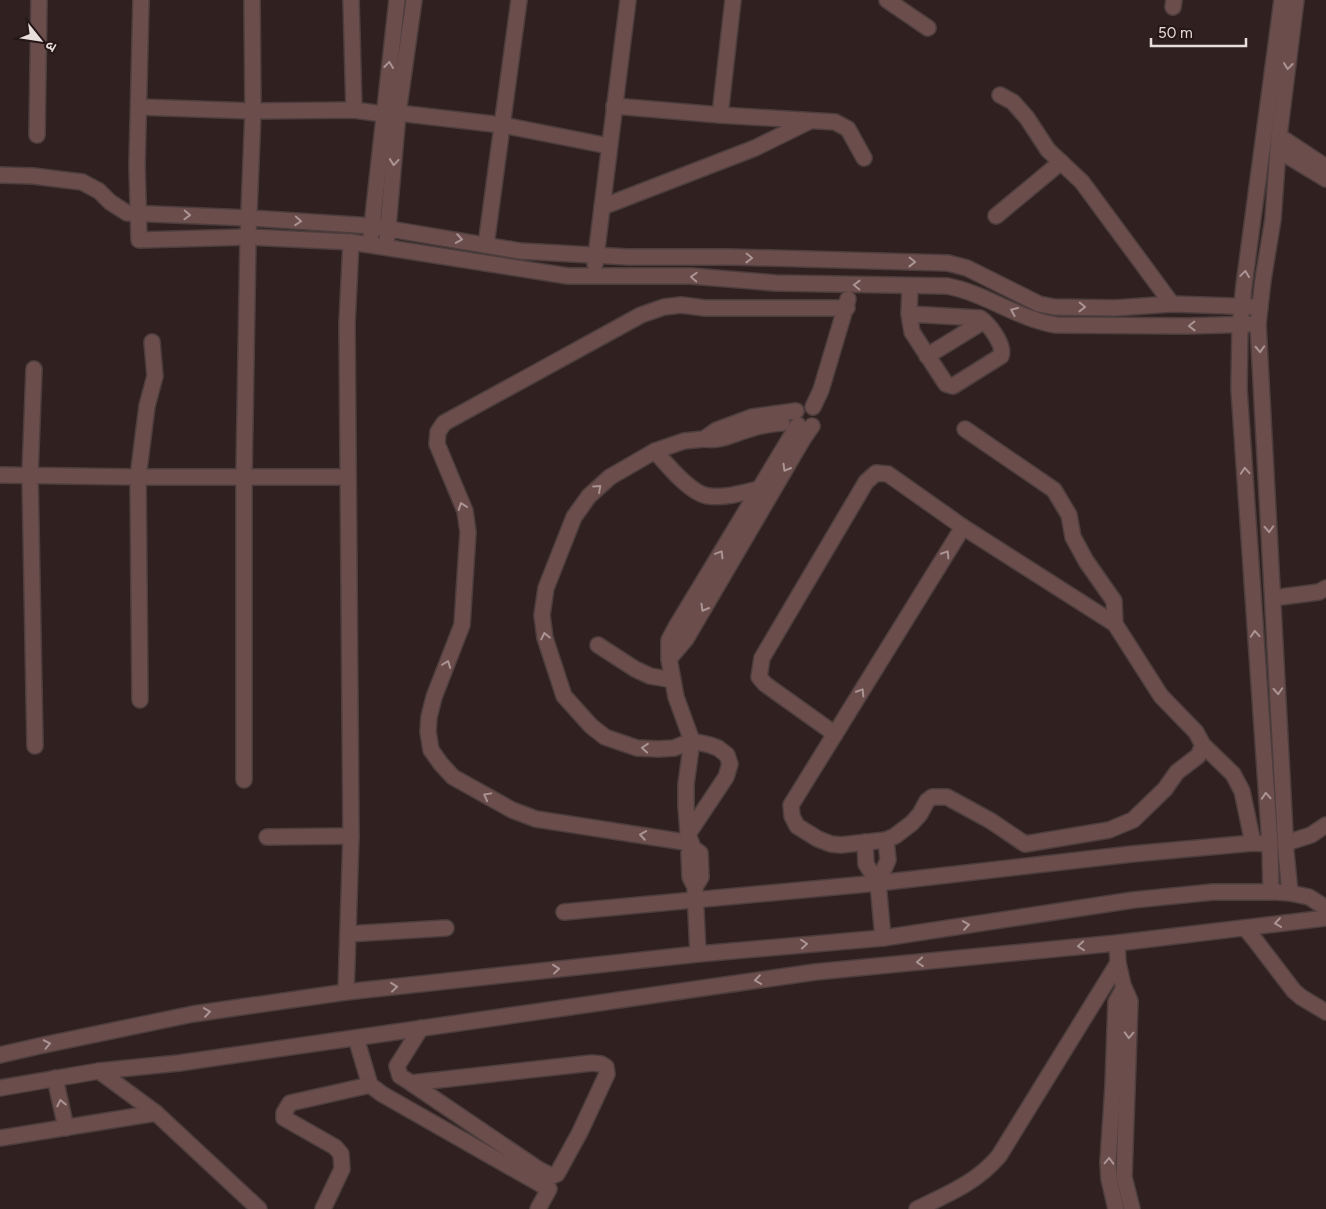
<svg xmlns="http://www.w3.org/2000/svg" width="1326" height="1209" viewBox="0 0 1326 1209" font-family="Figtree,'Noto Sans Devanagari',sans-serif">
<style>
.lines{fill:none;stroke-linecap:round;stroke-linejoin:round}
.minor-casing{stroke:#4d3e3e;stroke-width:18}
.minor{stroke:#6b4d4c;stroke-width:15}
.oneway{stroke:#aa9594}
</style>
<rect width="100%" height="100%" fill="#302020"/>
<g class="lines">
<defs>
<g id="minor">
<path d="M 141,0 L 137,165 L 139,240 L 248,237 L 351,242 L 568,276 L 691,276 L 776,283 L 947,286 C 985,293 1018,319 1056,325 L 1187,326 L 1258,324"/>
<path d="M 351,0 L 354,110"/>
<path d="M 887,0 L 928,28"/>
<path d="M 1173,7 L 1174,0"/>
<path d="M 1000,95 L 1013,102 L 1027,118 L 1048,150 L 1082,182 L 1172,304"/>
<path d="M 614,106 L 720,115 L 835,122 L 848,129 L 864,158"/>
<path d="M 139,107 L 253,111 L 354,110 L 383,114 L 398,113 L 502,125 L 609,146"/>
<path d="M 720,115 L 733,0"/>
<path d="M 37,135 L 39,0"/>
<path d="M 1279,136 L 1326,167"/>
<path d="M 1278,150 L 1326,179"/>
<path d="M 0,175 L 33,176 L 82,182 L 99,191 L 110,202 L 127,213 L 249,218 L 372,226 L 520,251 L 628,257 L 731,257 L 948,263 L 967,268 L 1039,304 L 1054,307 L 1115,308 L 1172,304 L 1260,307"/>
<path d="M 602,207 L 755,148 L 810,121"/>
<path d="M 996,216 L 1061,162"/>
<path d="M 371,235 L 397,0"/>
<path d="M 387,238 L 398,113 L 414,0"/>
<path d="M 486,245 L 519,0"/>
<path d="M 595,264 L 628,0"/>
<path d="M 909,314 L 980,318 C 989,324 1005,345 1001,356 L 953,386 L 946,384 L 912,332 L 909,314 L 910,286"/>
<path d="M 927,356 L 984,321"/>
<path d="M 34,369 L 30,475 L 35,746"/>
<path d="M 813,407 L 821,390 L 848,299"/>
<path d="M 965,429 L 1054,490 L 1069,515 L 1073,537 L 1086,561 L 1114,601 L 1115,624"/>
<path d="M 704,439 C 721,442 734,433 750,429 C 761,425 772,424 782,423"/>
<path d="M 655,451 C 666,464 691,494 708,496 C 725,498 743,493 759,489"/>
<path d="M 876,473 L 888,474 L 963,527 L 1115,624 L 1161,696 L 1196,732 L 1203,745 L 1198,756 L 1177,772 L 1165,789 L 1133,820 L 1109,830 L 1025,844 L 991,821 L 947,797 L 932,797 L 927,801 L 920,814 L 912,823 L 895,836 L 886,840 L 841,845 L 831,844 L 818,839 L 797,826 L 792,816 L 791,805 L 835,734 L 765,684 L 759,677 L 762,658 L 866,482 Z"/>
<path d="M 0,475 L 138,477 L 348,477"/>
<path d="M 1273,598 L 1319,592 L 1326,588"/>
<path d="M 598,645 L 635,669 L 650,676 L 673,680"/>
<path d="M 669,659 L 686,639 L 803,439 L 812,426"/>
<path d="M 140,700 L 138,477 L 147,406 L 155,376 L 152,342"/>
<path d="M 835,734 L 963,527"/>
<path d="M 1203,745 L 1233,774 L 1242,791 L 1253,843"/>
<path d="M 244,780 L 244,477 L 248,237 L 253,111 L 252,0"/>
<path d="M 688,834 L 726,777 L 730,764 L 727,755 L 718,748 L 710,745 L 692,741 L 674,748 L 659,749 L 637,748 L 605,737 L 591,726 L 564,696 L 545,638 L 542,615 L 546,588 L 574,517 L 589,496 L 610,477 L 655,451 L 684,441 L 704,439 L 717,430 L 752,417 L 796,411"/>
<path d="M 267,837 L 351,836"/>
<path d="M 865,842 L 866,864 L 878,883 L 888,860 L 886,840"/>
<path d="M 691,843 L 536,819 L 512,810 L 453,777 L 441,764 L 431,750 L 428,732 L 429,717 L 434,697 L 462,625 L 468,532 L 465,511 L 437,444 L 438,432 L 444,423 L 641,315 L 664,307 L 681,305 L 705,308 L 847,308"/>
<path d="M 1286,843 L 1311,835 L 1326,825"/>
<path d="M 693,848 L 700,853 L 701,877 L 695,887 L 690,877 L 689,853 L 693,848 L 688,834 L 686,806 L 686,784 L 692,741 L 676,697 L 669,659 L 669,640 L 676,627 L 798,425"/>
<path d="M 878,883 L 883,938"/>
<path d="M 695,890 L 698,954"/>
<path d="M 1271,892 L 1270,844 L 1239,389 L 1240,325 L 1244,285 L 1282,0"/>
<path d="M 1290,893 L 1286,852 L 1258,324 L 1263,280 L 1273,219 L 1279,136 L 1296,0"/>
<path d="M 564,912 L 878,883 L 1132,854 L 1253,843 L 1270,844"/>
<path d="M 1245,928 L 1255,940 L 1294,991 L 1301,997 L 1326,1012"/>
<path d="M 348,934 L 446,928"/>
<path d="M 1118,963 L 1123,985 L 1130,1001 L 1124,1177 L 1132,1209"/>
<path d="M 346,992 L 351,836 L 347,323 L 351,242"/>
<path d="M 356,1038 L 370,1085 L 382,1094 L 549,1189 L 538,1209"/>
<path d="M 0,1055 L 39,1046 L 193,1014 L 346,992 L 698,954 L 883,938 L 1133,900 L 1213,892 L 1276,892 L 1290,893 L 1309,897 L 1326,908"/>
<path d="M 99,1071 L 156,1113 L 259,1209"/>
<path d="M 55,1078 L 66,1128"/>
<path d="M 411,1083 L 592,1063 L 601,1064 L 606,1067 L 607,1074 L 580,1132 L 557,1174 L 552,1176 L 538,1169 L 411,1083 L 400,1076 L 397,1066 L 421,1028"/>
<path d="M 0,1088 L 99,1071 L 179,1063 L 815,972 L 1117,943 L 1326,918"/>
<path d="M 0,1138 L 156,1113"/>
<path d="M 323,1209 L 342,1169 L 341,1154 L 335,1147 L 284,1118 L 284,1113 L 290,1103 L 370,1085"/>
<path d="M 917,1209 C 948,1194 976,1183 999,1156 L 1118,963 L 1117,943"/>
<path d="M 1116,1209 L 1109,1179 L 1108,1162 L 1113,1086 L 1116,1002 L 1124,988"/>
</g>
</defs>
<use href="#minor" class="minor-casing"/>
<use href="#minor" class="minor"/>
</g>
<defs><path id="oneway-chevron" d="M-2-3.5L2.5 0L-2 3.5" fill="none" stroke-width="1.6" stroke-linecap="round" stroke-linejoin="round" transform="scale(1.25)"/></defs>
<g class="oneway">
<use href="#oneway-chevron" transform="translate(389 65) rotate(-83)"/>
<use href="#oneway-chevron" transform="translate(1288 66) rotate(97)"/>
<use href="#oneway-chevron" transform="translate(394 162) rotate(95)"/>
<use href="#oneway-chevron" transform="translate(187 215) rotate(2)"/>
<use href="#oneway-chevron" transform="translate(298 221) rotate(4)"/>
<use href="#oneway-chevron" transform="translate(459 239) rotate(9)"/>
<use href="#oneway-chevron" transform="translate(749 258) rotate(1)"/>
<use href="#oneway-chevron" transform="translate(912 262) rotate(1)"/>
<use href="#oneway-chevron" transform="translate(1245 274) rotate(-82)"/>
<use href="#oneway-chevron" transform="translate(694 277) rotate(-177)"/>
<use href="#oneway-chevron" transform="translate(857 285) rotate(-179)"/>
<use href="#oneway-chevron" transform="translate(1082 307) rotate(1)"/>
<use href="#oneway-chevron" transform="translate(1014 311) rotate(-157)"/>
<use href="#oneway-chevron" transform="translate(1192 326) rotate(179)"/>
<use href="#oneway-chevron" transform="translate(1260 349) rotate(87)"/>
<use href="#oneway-chevron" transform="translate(786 468) rotate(120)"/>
<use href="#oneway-chevron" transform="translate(1245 471) rotate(-94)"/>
<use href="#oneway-chevron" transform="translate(598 488) rotate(-42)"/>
<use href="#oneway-chevron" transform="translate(462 506) rotate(-110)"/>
<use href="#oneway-chevron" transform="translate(1269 529) rotate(87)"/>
<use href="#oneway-chevron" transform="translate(720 554) rotate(-59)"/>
<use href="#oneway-chevron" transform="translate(946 554) rotate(-58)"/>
<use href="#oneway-chevron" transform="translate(704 608) rotate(120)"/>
<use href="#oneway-chevron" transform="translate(1255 634) rotate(-94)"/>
<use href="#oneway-chevron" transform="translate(545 636) rotate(-102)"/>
<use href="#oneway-chevron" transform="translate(447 664) rotate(-69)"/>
<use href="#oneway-chevron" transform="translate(1278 691) rotate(87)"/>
<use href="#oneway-chevron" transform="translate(861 692) rotate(-58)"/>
<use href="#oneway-chevron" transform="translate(645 748) rotate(-175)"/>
<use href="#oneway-chevron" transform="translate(487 796) rotate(-151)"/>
<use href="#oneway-chevron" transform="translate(1266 796) rotate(-94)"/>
<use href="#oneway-chevron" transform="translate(643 835) rotate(-171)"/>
<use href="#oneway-chevron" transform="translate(1278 923) rotate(172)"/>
<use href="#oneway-chevron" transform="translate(966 925) rotate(-8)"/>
<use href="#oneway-chevron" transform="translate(804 944) rotate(-5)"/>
<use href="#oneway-chevron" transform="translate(1081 946) rotate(175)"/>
<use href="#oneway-chevron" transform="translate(920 962) rotate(175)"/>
<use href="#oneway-chevron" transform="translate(556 969) rotate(-6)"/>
<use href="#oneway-chevron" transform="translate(758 980) rotate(172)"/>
<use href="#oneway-chevron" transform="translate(394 987) rotate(-6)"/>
<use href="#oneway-chevron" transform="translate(207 1012) rotate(-8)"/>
<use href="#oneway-chevron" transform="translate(1129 1035) rotate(92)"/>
<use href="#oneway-chevron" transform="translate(47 1044) rotate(-12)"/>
<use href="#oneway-chevron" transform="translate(61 1103) rotate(-102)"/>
<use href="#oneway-chevron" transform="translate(1109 1161) rotate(-88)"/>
</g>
<g transform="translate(40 40) rotate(120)" stroke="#261717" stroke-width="4" paint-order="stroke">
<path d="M0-4L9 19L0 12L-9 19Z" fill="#e8dddd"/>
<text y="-8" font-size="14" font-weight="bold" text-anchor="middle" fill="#e8dddd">उ</text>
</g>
<path d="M1151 38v8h95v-8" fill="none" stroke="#e8dddd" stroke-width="2.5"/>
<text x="1158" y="38" font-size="15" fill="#e8dddd" stroke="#261717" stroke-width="4" paint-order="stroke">50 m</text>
</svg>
